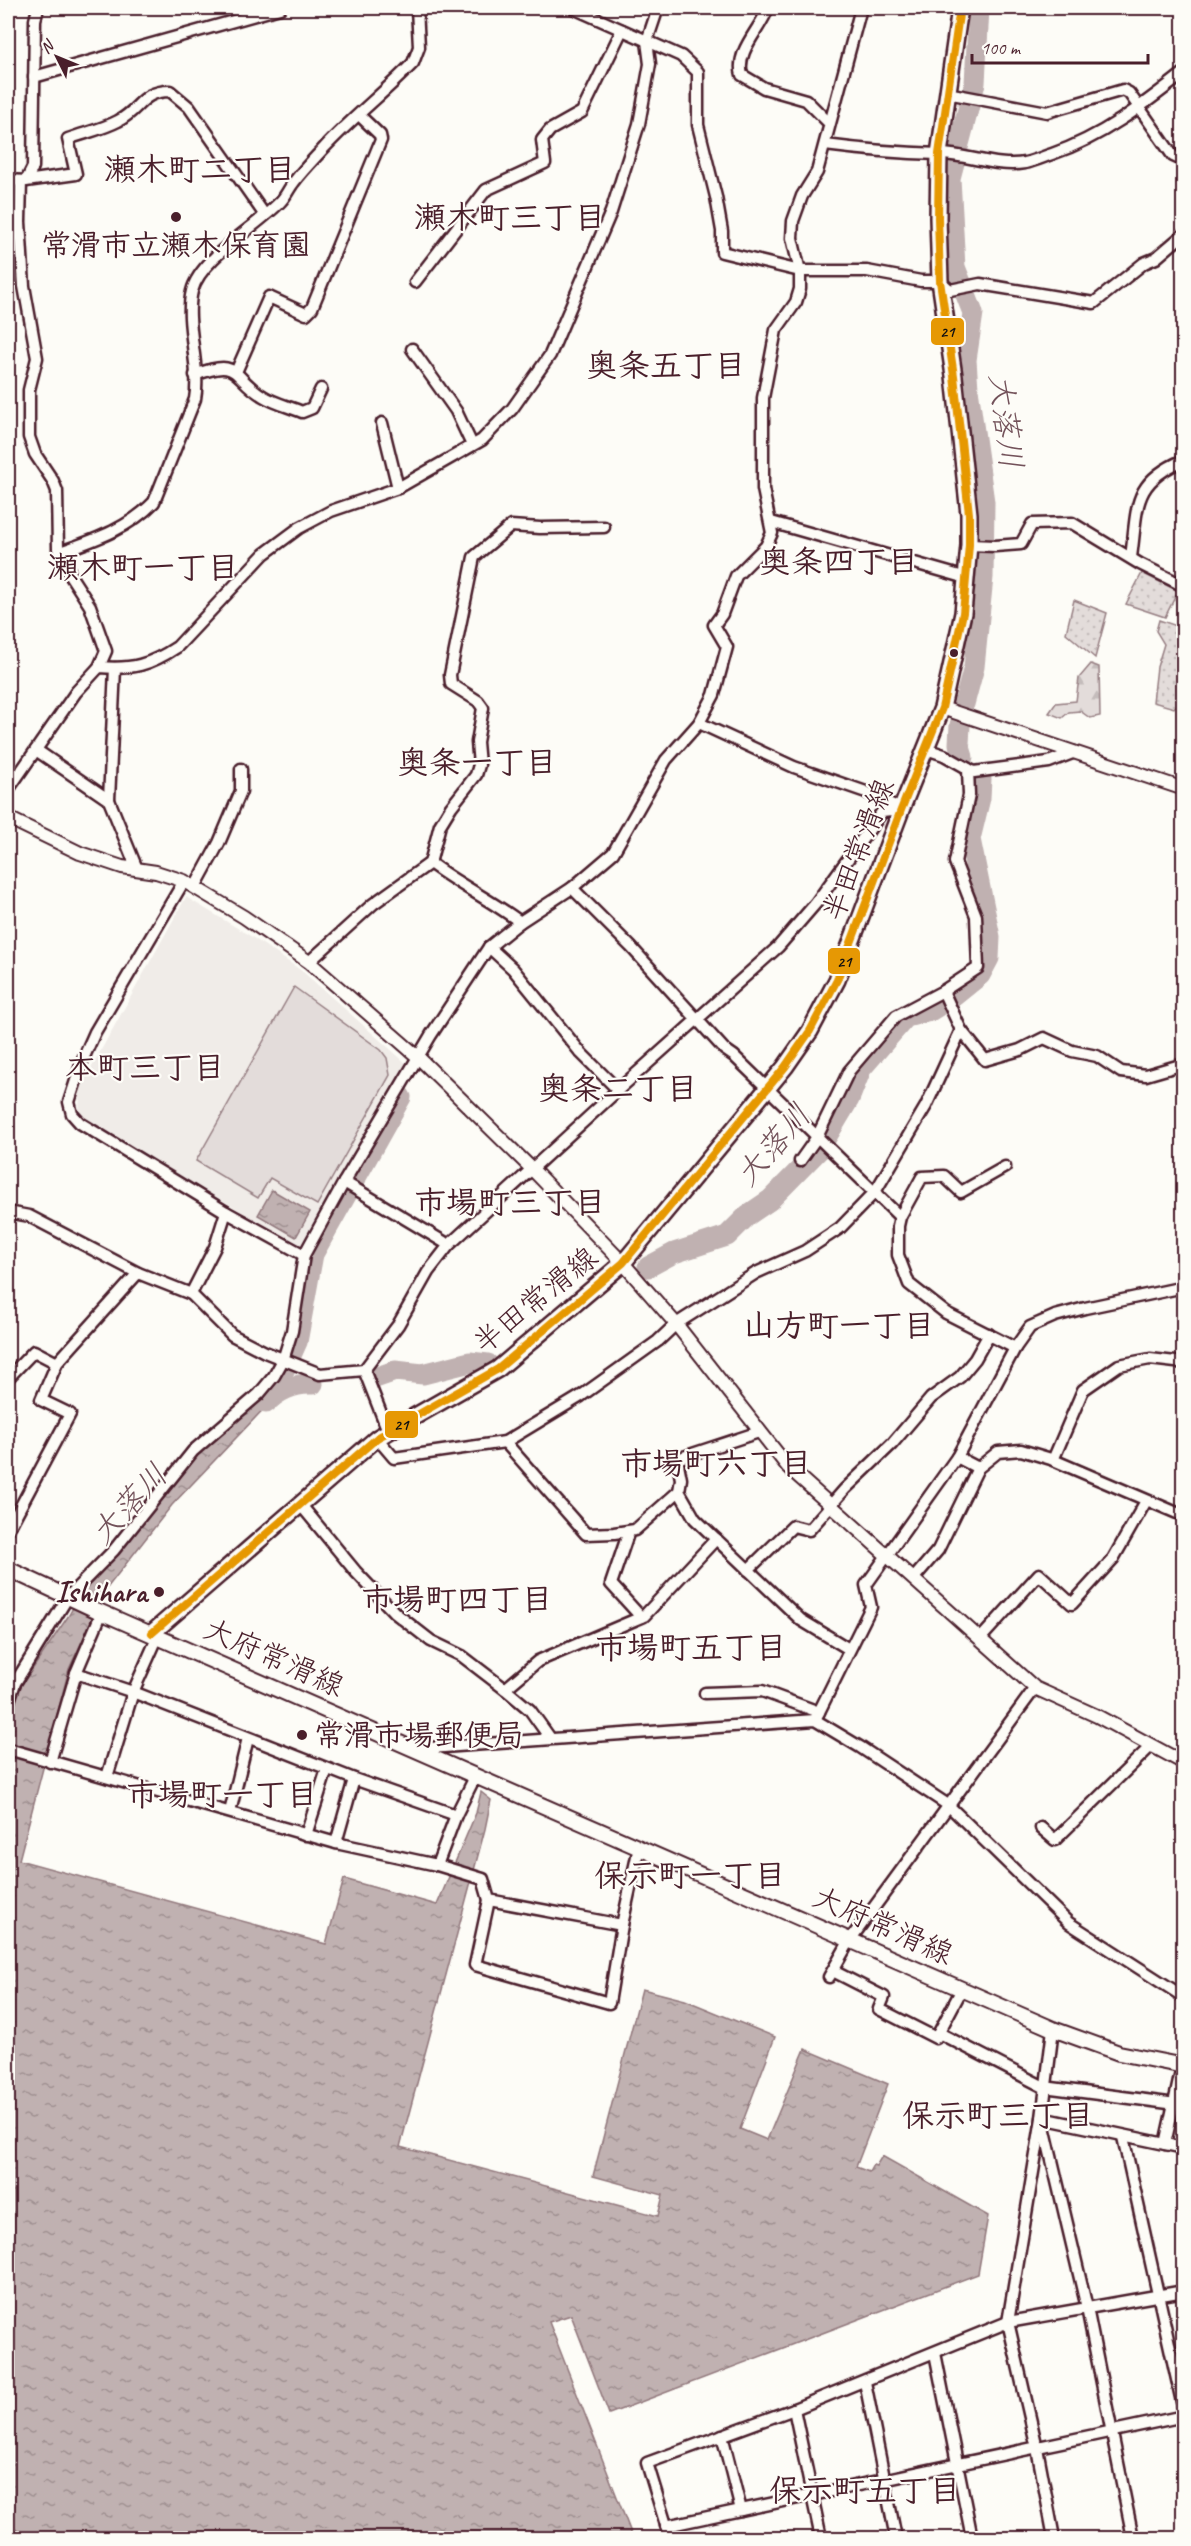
<svg xmlns="http://www.w3.org/2000/svg" width="1191" height="2546" viewBox="0 0 1191 2546" font-family="Caveat,'Klee One',sans-serif">
<style>
.built{fill:#f0ece8}
.green{fill:url(#green-dots);stroke:#967e82;stroke-width:1.5}
.forest{fill:url(#forest-firs);stroke:#967e82;stroke-width:1.5}
.pitch{fill:#e3dcda;stroke:#967e82;stroke-width:1.5}
.water{fill:url(#water-ripples);stroke:#91777b;stroke-width:1.5}
.lines{fill:none;stroke-linecap:round;stroke-linejoin:round}
.river{stroke:#c0b1b1;stroke-width:21}
.minor-casing{stroke:#4a1f2b;stroke-width:15}
.tertiary-casing{stroke:#4a1f2b;stroke-width:16}
.secondary-casing{stroke:#4a1f2b;stroke-width:18}
.primary-casing{stroke:#4a1f2b;stroke-width:20}
.minor{stroke:#fdfcf7;stroke-width:10}
.tertiary{stroke:#fdfcf7;stroke-width:12}
.secondary{stroke:#fdfcf7;stroke-width:14}
.primary{stroke:#fdfcf7;stroke-width:15}
.bus-1-casing{stroke:#fdfcf7;stroke-width:12}
.bus-1{stroke:#e69804;stroke-width:8}
.poi-dot{fill:#4a1f2b;stroke:#fdfcf7;stroke-width:2}
.labels{text-anchor:middle;dominant-baseline:central;stroke-width:4.5;stroke-linejoin:round;paint-order:stroke}
.poi-label{font-size:30px;font-weight:bold;fill:#4a1f2b;stroke:#fdfcf7}
.street-label{font-size:30px;fill:#4a1f2b;stroke:#fdfcf7}
.neighbourhood-label{font-size:32px;font-weight:bold;fill:#4a1f2b;stroke:#fdfcf7}
.water-label{font-size:32px;font-style:italic;fill:#73525a;stroke:#fdfcf7}
.line-badge{stroke:#fdfcf7;stroke-width:2}
.pale-badge-label{font-size:16px;text-anchor:middle;font-weight:bold;fill:#111}
</style>
<defs>
<pattern id="green-dots" width="8" height="8" patternUnits="userSpaceOnUse" patternTransform="scale(1.5)"><rect width="8" height="8" fill="#e3dcda"/><path d="M2 2h.1M6 6h.1" fill="none" stroke="#c4bcbb" stroke-width="1.8" stroke-linecap="round"/></pattern>
<pattern id="forest-firs" width="22" height="20" patternUnits="userSpaceOnUse" patternTransform="scale(1.5)"><rect width="22" height="20" fill="#e3dcda"/><path d="M5 1l3.5 6h-7zM16 11l3.5 6h-7z" fill="#c4bcbb"/></pattern>
<pattern id="water-ripples" width="26" height="14" patternUnits="userSpaceOnUse" patternTransform="scale(1.5)"><rect width="26" height="14" fill="#c0b1b1"/><path d="M2 4q2-2 4 0t4 0M15 11q2-2 4 0t4 0" fill="none" stroke="#9e8f90"/></pattern>
</defs>
<rect width="100%" height="100%" fill="#fdfcf7"/>
<filter id="ink" filterUnits="userSpaceOnUse"><feTurbulence type="fractalNoise" baseFrequency=".0167" numOctaves="2"/><feDisplacementMap in="SourceGraphic" scale="12" xChannelSelector="R" yChannelSelector="G"/><feConvolveMatrix kernelMatrix="1 2 1 2 8 2 1 2 1" color-interpolation-filters="sRGB"/></filter>
<g filter="url(#ink)">
<path class="built" d="M 186,897 L 252,937 L 302,971 L 407,1064 L 302,1247 L 84,1119 L 79,1113 L 80,1088 Z"/>
<g class="green">
<path d="M 1142,573 L 1178,591 L 1165,617 L 1126,604 Z"/>
<path d="M 1074,600 L 1107,613 L 1095,658 L 1066,633 Z"/>
<path d="M 1159,620 L 1174,625 L 1183,641 L 1183,698 L 1174,708 L 1153,702 L 1157,667 L 1164,644 L 1156,631 Z"/>
</g>
<path class="forest" d="M 1091,664 L 1099,667 L 1100,716 L 1090,718 L 1080,711 L 1069,712 L 1062,718 L 1049,713 L 1056,703 L 1076,701 L 1079,678 Z"/>
<path class="pitch" d="M 294,987 L 381,1050 L 387,1058 L 390,1075 L 317,1205 L 270,1178 L 258,1198 L 196,1161 Z"/>
<g class="water">
<path d="M 272,1190 L 310,1212 L 296,1237 L 258,1215 Z"/>
<path d="M 284,1371 L 282,1387 L 289,1388 L 274,1398 L 172,1505 L 107,1588 L 69,1669 L 19,1860 L 326,1944 L 344,1879 L 437,1905 L 476,1813 L 481,1792 L 491,1800 L 485,1829 L 400,2147 L 658,2216 L 663,2195 L 593,2176 L 642,1989 L 685,2000 L 775,2037 L 740,2129 L 767,2140 L 805,2049 L 888,2084 L 856,2167 L 869,2172 L 873,2165 L 876,2166 L 882,2156 L 988,2216 L 978,2274 L 609,2414 L 571,2315 L 549,2322 L 633,2538 L 30,2538 L 8,2523 L 8,1731 L 19,1689 L 69,1615 L 83,1589 L 196,1454 L 270,1389 Z"/>
</g>
<g class="lines">
<g class="river">
<path d="M 964,704 L 974,667 L 983,577 L 984,502 L 968,389 L 966,360 L 973,313 L 955,267 L 950,178 L 975,83 L 979,8"/>
<path d="M 960,725 L 959,744 L 963,757"/>
<path d="M 954,996 L 980,975 L 989,958 L 990,937 L 970,839 L 980,798 L 981,779 L 974,776"/>
<path d="M 648,1267 L 674,1253 L 727,1236 L 748,1215 L 770,1200 L 818,1151 L 849,1099 L 861,1069 L 906,1017 L 930,1011 L 938,1006"/>
<path d="M 375,1378 L 395,1371 L 423,1374 L 470,1362 L 488,1364"/>
<path d="M 273,1395 L 297,1342 L 313,1254 L 401,1097"/>
<path d="M 266,1403 C 278,1391 295,1383 313,1384"/>
</g>
<defs>
<g id="minor">
<path d="M 573,8 L 681,56 L 698,72 L 698,125 L 716,197 L 722,231 L 722,252 L 800,271 L 867,271 L 921,281 L 940,281 L 950,290 L 980,284 L 1094,303 L 1144,263 L 1156,258 L 1184,234"/>
<path d="M 768,8 C 761,29 735,51 742,75 L 764,88 L 806,100 L 829,123"/>
<path d="M 34,77 L 280,8"/>
<path d="M 947,93 L 1047,112 L 1123,90 L 1129,93 L 1173,156 L 1184,161"/>
<path d="M 825,145 C 863,150 901,153 939,154 C 968,154 996,168 1025,163 C 1034,161 1043,157 1052,154 C 1102,137 1142,106 1184,73"/>
<path d="M 8,180 L 26,181 L 33,167 L 35,20 L 38,8"/>
<path d="M 26,181 L 76,174 L 68,139 C 84,133 103,129 118,121 C 140,110 141,91 170,91 L 189,107 L 264,214"/>
<path d="M 415,282 L 486,190 L 545,163 L 542,140 L 550,130 L 582,112 L 622,30"/>
<path d="M 412,349 L 456,411 L 472,445"/>
<path d="M 236,372 L 269,297 L 306,314 L 312,308 L 381,140 L 380,135 L 359,115"/>
<path d="M 195,375 C 241,357 231,377 263,396 C 274,403 290,407 302,412 L 312,408 L 321,389"/>
<path d="M 382,423 L 398,488"/>
<path d="M 771,522 L 967,578"/>
<path d="M 969,545 L 995,546 L 1021,544 L 1032,524 L 1072,523 L 1140,564 L 1184,586"/>
<path d="M 60,552 C 94,540 128,529 154,502 L 195,399 C 201,366 184,323 192,291 C 200,258 258,226 281,201 C 286,196 289,188 294,182 C 303,170 314,159 324,148 C 352,118 385,92 413,63 L 419,47 L 417,8"/>
<path d="M 1131,557 C 1138,508 1131,482 1184,460"/>
<path d="M 99,667 C 132,670 150,665 177,647 L 264,554 L 299,528 L 331,511 L 398,488 L 482,440 L 512,409 L 550,355 L 611,212 L 639,124 L 650,64 L 647,41 L 658,8"/>
<path d="M 115,668 L 109,800 L 137,869"/>
<path d="M 699,723 L 794,767 L 866,792 L 901,809"/>
<path d="M 926,749 L 944,755 L 974,772 L 1049,762 L 1075,752"/>
<path d="M 36,750 L 109,800"/>
<path d="M 8,790 L 76,692 L 99,667 L 106,651 L 90,606 L 70,575 L 67,562 L 58,549 L 57,491 L 53,481 L 35,454 L 29,437 L 29,390 L 37,358 L 24,286 L 20,222 L 21,181"/>
<path d="M 430,863 C 459,885 491,900 520,922"/>
<path d="M 184,881 L 95,1032 L 83,1059 L 69,1102 L 72,1114 L 80,1123 L 226,1212 L 304,1255"/>
<path d="M 195,887 L 219,843 L 241,791 L 241,769"/>
<path d="M 572,888 L 631,947 L 724,1049 L 734,1056 L 900,1217"/>
<path d="M 489,947 L 513,969 L 581,1053 L 618,1090"/>
<path d="M 309,962 L 373,904 L 430,863 L 440,825 L 451,807 L 476,775 L 479,765 L 477,742 L 483,708 L 478,701 L 451,684 L 450,675 L 474,557 L 511,526 L 540,528 L 604,527"/>
<path d="M 943,991 L 961,1030 L 985,1060 L 1020,1050 L 1044,1038 L 1072,1051 L 1097,1056 L 1121,1072 L 1146,1075 L 1184,1064"/>
<path d="M 800,1161 L 817,1137 L 849,1071 L 896,1016 L 943,991 L 978,968 L 976,916 L 955,862 L 969,795 L 968,769"/>
<path d="M 1005,1167 L 961,1192 L 944,1176 L 922,1177 L 900,1217 L 898,1226 L 898,1255 L 909,1284 L 946,1313 L 1015,1348"/>
<path d="M 344,1182 L 449,1245"/>
<path d="M 8,1212 L 29,1216 L 138,1273 L 191,1294 L 232,1335 L 265,1352 L 320,1374 L 364,1370 L 398,1325 L 428,1272 L 449,1245 L 618,1090 L 778,947 L 816,903 L 882,812 L 901,810"/>
<path d="M 191,1294 L 215,1247 L 226,1212"/>
<path d="M 364,1370 L 388,1431"/>
<path d="M 8,1378 L 34,1351 L 57,1363"/>
<path d="M 377,1438 L 394,1458 L 505,1442 L 581,1396 L 658,1341 L 676,1324 L 756,1273 L 805,1251 L 840,1228 L 875,1192 L 926,1106 L 961,1030"/>
<path d="M 505,1442 L 586,1534 L 614,1533 L 635,1530 L 679,1491 L 681,1479 L 677,1459 L 759,1432"/>
<path d="M 957,1457 L 978,1468"/>
<path d="M 1053,1460 L 1083,1390 L 1119,1365 L 1150,1359 L 1184,1363"/>
<path d="M 679,1491 L 695,1519 L 801,1620 L 849,1649"/>
<path d="M 300,1504 L 356,1572 L 395,1613 L 431,1641 L 462,1656 L 505,1689 L 530,1710 L 550,1738"/>
<path d="M 8,1530 L 70,1414 L 41,1400 L 57,1363 L 138,1273"/>
<path d="M 629,1531 L 611,1584 L 641,1617"/>
<path d="M 748,1570 L 793,1526 L 809,1530 L 845,1489 L 892,1444 L 931,1398 L 960,1377 L 975,1359 L 989,1334"/>
<path d="M 914,1578 L 938,1550 L 978,1468 L 998,1452 L 1021,1450 L 1051,1459 L 1184,1516"/>
<path d="M 981,1638 L 1039,1574 L 1072,1604 L 1113,1559 L 1146,1501"/>
<path d="M 76,1673 L 133,1692 L 354,1779 L 456,1815"/>
<path d="M 505,1689 L 538,1661 L 644,1616 L 716,1539"/>
<path d="M 705,1693 L 762,1691 L 819,1712"/>
<path d="M 8,1704 L 15,1683 L 68,1597 L 114,1550 L 193,1451 L 259,1394 L 274,1376 L 283,1360 L 292,1331 L 304,1255 L 344,1182 L 431,1035 L 489,947 L 520,922 L 572,888 L 613,853 L 666,760 L 699,723 L 714,695 L 727,647 L 714,625 L 722,614 L 736,576 L 766,546 L 772,533 L 763,489 L 763,398 L 776,330 L 796,302 L 800,289 L 800,271 L 792,238 L 793,221 L 802,196 L 817,172 L 861,8"/>
<path d="M 815,1720 L 871,1607 L 866,1585 L 957,1457 L 1015,1348 L 1030,1327 L 1055,1316 L 1085,1308 L 1184,1287"/>
<path d="M 8,1749 L 336,1843 L 437,1865 L 483,1879 L 489,1900 L 622,1925 L 639,1847"/>
<path d="M 416,1749 L 815,1720 L 860,1747 L 948,1805 L 1069,1923 L 1184,1997"/>
<path d="M 50,1762 L 76,1673 L 102,1612"/>
<path d="M 107,1777 L 133,1692 L 158,1636"/>
<path d="M 230,1812 L 248,1738"/>
<path d="M 1041,1828 L 1055,1840 L 1151,1746"/>
<path d="M 306,1835 L 327,1769"/>
<path d="M 336,1843 L 354,1779"/>
<path d="M 437,1865 L 456,1815 L 476,1775"/>
<path d="M 489,1900 L 475,1965 L 609,2003 L 622,1925"/>
<path d="M 833,1971 L 884,1997 L 879,2009 L 936,2038 L 962,1989"/>
<path d="M 829,1977 L 850,1940 L 1035,1688"/>
<path d="M 1053,2029 L 1042,2118 L 1008,2322 L 1037,2448 L 1054,2538"/>
<path d="M 939,2033 L 1044,2087 L 1184,2105"/>
<path d="M 1123,2137 L 1184,2411"/>
<path d="M 1165,2144 L 1184,2058"/>
<path d="M 935,2353 L 972,2538"/>
<path d="M 865,2382 L 896,2538"/>
<path d="M 794,2409 L 821,2538"/>
<path d="M 722,2435 L 741,2510"/>
<path d="M 666,2526 L 1184,2416"/>
<path d="M 670,2538 L 647,2463 L 794,2409 L 1008,2322 L 1184,2291"/>
<path d="M 1133,2538 L 1087,2308 L 1042,2118 L 1184,2148"/>
</g>
<g id="tertiary">
<path d="M 942,708 L 1184,789"/>
<path d="M 8,818 L 80,853 L 122,867 L 156,872 L 184,881 L 244,917 L 309,962 L 418,1057 L 532,1169 L 623,1263 L 676,1324 L 788,1467 L 1035,1688 L 1097,1716 L 1184,1763"/>
</g>
<path id="secondary" d="M 8,1569 L 96,1610 L 1053,2029 L 1119,2053 L 1184,2066"/>
<path id="primary" d="M 152,1633 L 377,1438 L 498,1369 L 623,1263 L 785,1067 L 810,1031 L 837,980 L 901,810 L 942,708 L 963,613 L 969,545 L 969,514 L 954,376 L 940,281 L 938,218 L 939,154 L 960,8"/>
</defs>
<use href="#minor" class="minor-casing"/>
<use href="#tertiary" class="tertiary-casing"/>
<use href="#secondary" class="secondary-casing"/>
<use href="#primary" class="primary-casing"/>
<use href="#minor" class="minor"/>
<use href="#tertiary" class="tertiary"/>
<use href="#secondary" class="secondary"/>
<use href="#primary" class="primary"/>
<defs>
<path id="bus-1" d="M 152,1633 L 377,1438 L 498,1369 L 623,1263 L 785,1067 L 810,1031 L 837,980 L 901,810 L 942,708 L 963,613 L 969,545 L 969,514 L 954,376 L 940,281 L 938,218 L 939,154 L 960,8"/>
</defs>
<use href="#bus-1" class="bus-1-casing"/>
<use href="#bus-1" class="bus-1"/>
</g>
</g>
<g class="poi-dot">
<circle cx="176" cy="217" r="6"/>
<circle cx="954" cy="653" r="5"/>
<circle cx="159" cy="1592" r="6"/>
<circle cx="302" cy="1735" r="6"/>
</g>
<g class="labels">
<g class="poi-label">
<text x="176" y="245">常滑市立瀬木保育園</text>
<text x="147" y="1592" text-anchor="end">Ishihara</text>
<text x="314" y="1735" text-anchor="start">常滑市場郵便局</text>
</g>
<g class="street-label">
<text transform="translate(858 850) rotate(-69)">半田常滑線</text>
<text transform="translate(535 1300) rotate(-39)">半田常滑線</text>
<text transform="translate(274 1657) rotate(24)">大府常滑線</text>
<text transform="translate(883 1925) rotate(24)">大府常滑線</text>
</g>
<g class="neighbourhood-label">
<text x="200" y="169">瀬木町二丁目</text>
<text x="510" y="217">瀬木町三丁目</text>
<text x="666" y="365">奥条五丁目</text>
<text x="839" y="561">奥条四丁目</text>
<text x="143" y="567">瀬木町一丁目</text>
<text x="477" y="762">奥条一丁目</text>
<text x="145" y="1067">本町三丁目</text>
<text x="618" y="1088">奥条二丁目</text>
<text x="510" y="1202">市場町三丁目</text>
<text x="839" y="1325">山方町一丁目</text>
<text x="716" y="1463">市場町六丁目</text>
<text x="457" y="1599">市場町四丁目</text>
<text x="691" y="1647">市場町五丁目</text>
<text x="222" y="1794">市場町一丁目</text>
<text x="690" y="1875">保示町一丁目</text>
<text x="998" y="2115">保示町三丁目</text>
<text x="865" y="2490">保示町五丁目</text>
</g>
<g class="water-label">
<text transform="translate(1006 421) rotate(83)">大落川</text>
<text transform="translate(773 1145) rotate(-49)">大落川</text>
<text transform="translate(129 1504) rotate(-47)">大落川</text>
</g>
</g>
<g class="line-badge">
<rect x="930" y="317" width="35" height="29" rx="6" fill="#e69804"/>
<rect x="827" y="947" width="34" height="28" rx="6" fill="#e69804"/>
<rect x="384" y="1410" width="35" height="29" rx="6" fill="#e69804"/>
</g>
<g class="pale-badge-label">
<text x="947" y="337">21</text>
<text x="844" y="967">21</text>
<text x="401" y="1430">21</text>
</g>
<rect width="1191" height="2546" fill="none" stroke="#fdfcf7" stroke-width="30"/>
<rect x="15" y="15" width="1161" height="2516" fill="none" stroke="#4a1f2b" stroke-width="2" filter="url(#ink)"/>
<g transform="translate(57 57) rotate(313)" stroke="#fdfcf7" stroke-width="4.5" paint-order="stroke">
<path d="M0-4.5L10 22L0 15L-10 22Z" fill="#4a1f2b"/>
<text y="-9" font-size="16" font-weight="bold" text-anchor="middle" fill="#4a1f2b">N</text>
</g>
<path d="M972 54v9h176v-9" fill="none" stroke="#4a1f2b" stroke-width="3"/>
<text x="981" y="54" font-size="18" fill="#4a1f2b" stroke="#fdfcf7" stroke-width="4.5" paint-order="stroke">100 m</text>
</svg>
